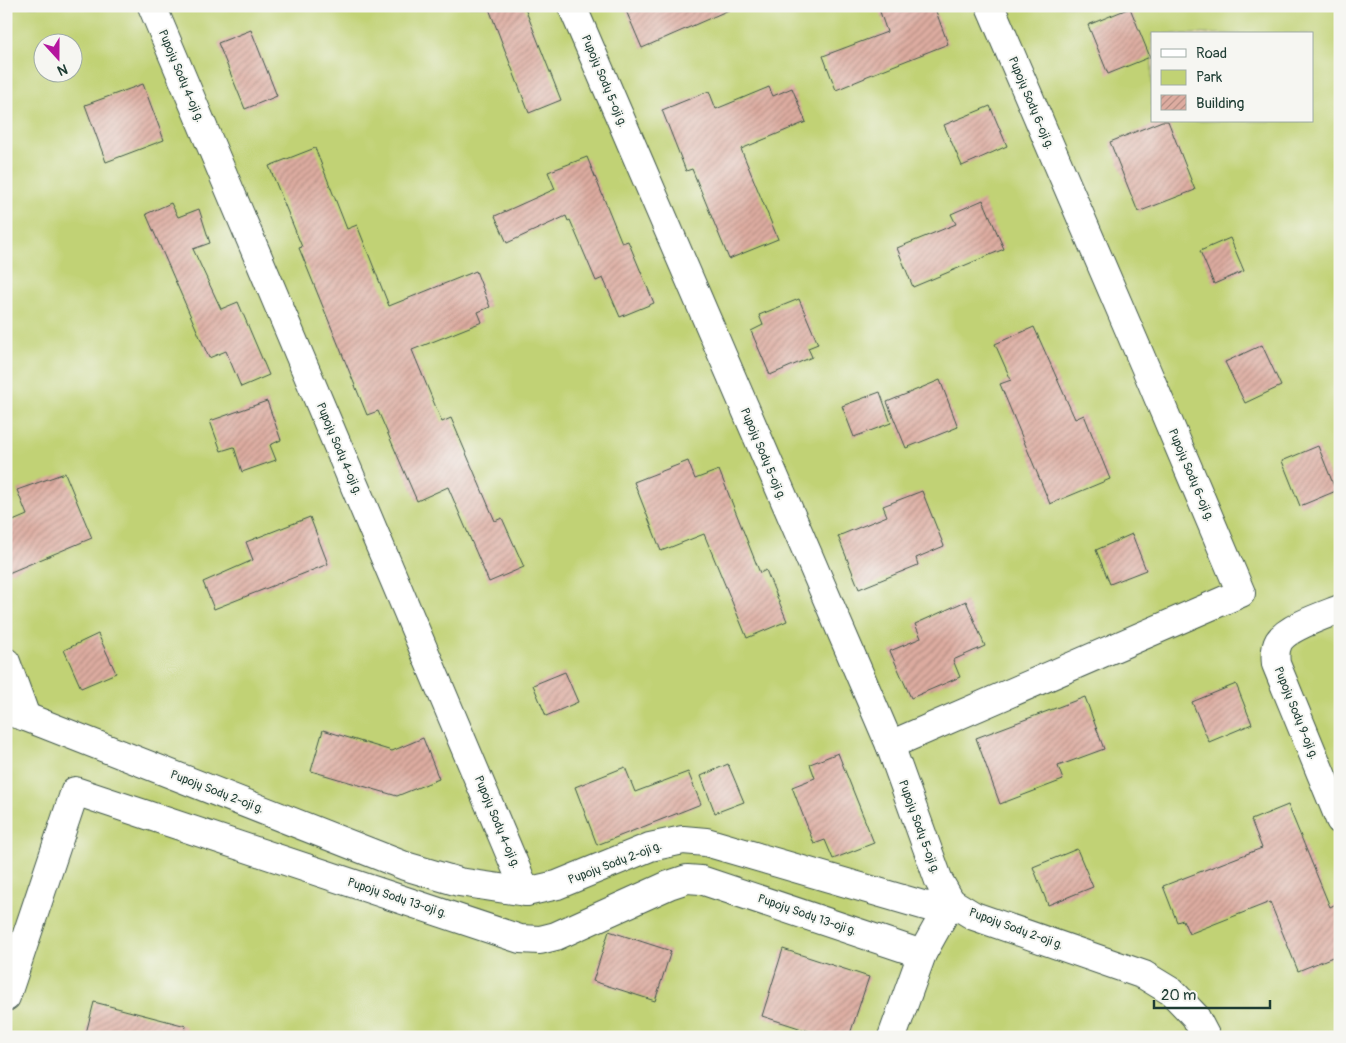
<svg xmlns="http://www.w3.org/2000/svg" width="1346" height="1043" viewBox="0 0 1346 1043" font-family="Pangolin,sans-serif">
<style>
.green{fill:#c1d274;stroke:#708854;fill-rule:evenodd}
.building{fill:url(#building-hatch)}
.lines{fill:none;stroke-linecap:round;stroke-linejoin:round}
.minor-casing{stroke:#3f5549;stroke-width:30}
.minor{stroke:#fff;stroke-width:28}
.labels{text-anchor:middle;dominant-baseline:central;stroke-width:4;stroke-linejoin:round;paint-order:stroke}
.street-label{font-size:12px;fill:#1f3d34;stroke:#f6f6f2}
</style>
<defs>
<pattern id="building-hatch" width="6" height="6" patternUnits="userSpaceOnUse" patternTransform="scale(1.25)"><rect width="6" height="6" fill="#ddaca0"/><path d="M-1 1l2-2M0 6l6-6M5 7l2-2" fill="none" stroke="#b38d83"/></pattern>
</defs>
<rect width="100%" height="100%" fill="#f6f6f2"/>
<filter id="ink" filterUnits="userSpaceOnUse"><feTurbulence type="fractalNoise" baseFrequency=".02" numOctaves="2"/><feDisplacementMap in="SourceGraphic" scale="10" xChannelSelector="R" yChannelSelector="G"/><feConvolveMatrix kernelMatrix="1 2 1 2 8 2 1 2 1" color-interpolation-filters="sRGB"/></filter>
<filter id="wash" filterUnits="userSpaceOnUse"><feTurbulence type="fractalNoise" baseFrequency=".0096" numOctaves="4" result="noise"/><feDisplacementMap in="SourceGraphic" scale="20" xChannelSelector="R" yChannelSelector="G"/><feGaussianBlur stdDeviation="1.12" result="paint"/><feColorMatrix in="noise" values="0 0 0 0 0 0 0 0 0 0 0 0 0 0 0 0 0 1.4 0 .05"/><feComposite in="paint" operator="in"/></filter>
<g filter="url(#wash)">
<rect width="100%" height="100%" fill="#f3ddc2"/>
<path class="green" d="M 6,6 L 1340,6 L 1340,1037 L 6,1037 ZM 1152,34 L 1312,34 L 1312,121 L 1152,121 ZM 42,42 L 72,42 L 72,72 L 42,72 Z"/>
<g id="blocks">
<g class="building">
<path d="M 488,6 L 524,6 L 561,100 L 529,113 Z"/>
<path d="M 624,6 L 738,6 L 642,48 Z"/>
<path d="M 878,6 L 934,6 L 948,44 L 865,77 L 865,78 L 836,90 L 823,56 L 887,32 Z"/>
<path d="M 1130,8 L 1150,57 L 1108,74 L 1088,25 Z"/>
<path d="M 251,30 L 277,96 L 245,109 L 218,43 Z"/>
<path d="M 143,84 L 164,140 L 106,162 L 85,105 Z"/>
<path d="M 769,87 L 773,96 L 792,88 L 806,122 L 741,149 L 778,239 L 729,259 L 692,169 L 686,171 L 662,110 L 709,91 L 716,109 Z"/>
<path d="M 990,106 L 1007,146 L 962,166 L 944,125 Z"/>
<path d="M 1162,121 L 1168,121 L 1195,190 L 1138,212 L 1110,142 Z"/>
<path d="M 315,148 L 347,229 L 357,225 L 389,306 L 476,271 L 490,307 L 478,312 L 482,322 L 412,350 L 442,422 L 451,418 L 495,521 L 502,518 L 524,567 L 489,582 L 448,487 L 417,501 L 378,411 L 367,415 L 299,248 L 302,247 L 269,166 Z"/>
<path d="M 587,157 L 622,243 L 628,241 L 654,303 L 620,317 L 603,278 L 596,281 L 570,220 L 568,221 L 566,216 L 507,243 L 495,216 L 555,189 L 548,172 Z"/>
<path d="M 983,200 L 1004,249 L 913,287 L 897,248 L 956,224 L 951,214 Z"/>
<path d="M 171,203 L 178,217 L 199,209 L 210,243 L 193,249 L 221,309 L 238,302 L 269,375 L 241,387 L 226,351 L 209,358 L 146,214 Z"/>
<path d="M 1230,238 L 1244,271 L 1214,284 L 1200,251 Z"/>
<path d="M 799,299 L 818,344 L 808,348 L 812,357 L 770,375 L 751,331 L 763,325 L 759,315 Z"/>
<path d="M 1034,327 L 1075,419 L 1084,415 L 1110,479 L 1050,504 L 1000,384 L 1011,380 L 995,344 Z"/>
<path d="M 1262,345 L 1281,386 L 1245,403 L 1225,362 Z"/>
<path d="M 940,380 L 958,427 L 906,448 L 887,402 Z"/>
<path d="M 880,392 L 891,423 L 854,437 L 842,406 Z"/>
<path d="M 267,401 L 281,440 L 270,445 L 276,460 L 242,472 L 234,447 L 221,451 L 210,421 Z"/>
<path d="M 1318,446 L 1336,491 L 1300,506 L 1282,461 Z"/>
<path d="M 688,461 L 695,479 L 719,470 L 760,573 L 766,570 L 787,621 L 747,638 L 704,534 L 661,551 L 634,482 Z"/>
<path d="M 65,473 L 92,538 L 6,574 L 6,524 L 27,515 L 17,490 Z"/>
<path d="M 922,491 L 944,546 L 916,558 L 918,565 L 859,589 L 838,536 L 887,516 L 883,506 Z"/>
<path d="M 310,517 L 328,564 L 214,609 L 203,582 L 253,560 L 246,542 Z"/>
<path d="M 1132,534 L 1146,570 L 1110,584 L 1096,550 Z"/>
<path d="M 966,601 L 985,646 L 953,660 L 960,677 L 911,698 L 890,651 L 921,638 L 915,624 Z"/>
<path d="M 98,634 L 116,673 L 81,688 L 64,650 Z"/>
<path d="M 565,672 L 578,702 L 546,716 L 533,685 Z"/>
<path d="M 1236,684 L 1252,724 L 1209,742 L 1192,702 Z"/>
<path d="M 1085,697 L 1104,749 L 1058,766 L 1063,780 L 1000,804 L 976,738 Z"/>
<path d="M 323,730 L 392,751 L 423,738 L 439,779 L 397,796 L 311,771 Z"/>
<path d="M 838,753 L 874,843 L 833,859 L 825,840 L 814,844 L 792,787 L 815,778 L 810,764 Z"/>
<path d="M 728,764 L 744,802 L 715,813 L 701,776 Z"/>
<path d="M 625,767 L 635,792 L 688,772 L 701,804 L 597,845 L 575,787 Z"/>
<path d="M 1288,805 L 1330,907 L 1340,902 L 1340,954 L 1298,971 L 1270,902 L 1189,934 L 1183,920 L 1177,922 L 1163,886 L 1262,848 L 1251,820 Z"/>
<path d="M 1077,849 L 1093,887 L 1048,905 L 1033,867 Z"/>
<path d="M 609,931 L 671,951 L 655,1001 L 593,981 Z"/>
<path d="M 783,949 L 869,977 L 849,1037 L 827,1037 L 762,1016 Z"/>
<path d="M 94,1002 L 186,1026 L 184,1037 L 85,1037 Z"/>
</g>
</g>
</g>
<g filter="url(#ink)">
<use href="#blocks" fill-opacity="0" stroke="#3f5549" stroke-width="1"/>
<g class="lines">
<defs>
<g id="minor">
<path d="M 152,6 L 526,892"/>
<path d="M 572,6 L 890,745 L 939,881 L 951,902"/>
<path d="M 1340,609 C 1325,615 1288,627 1279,641 C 1275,648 1275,656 1276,664 L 1340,820"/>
<path d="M 6,662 L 26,717"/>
<path d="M 6,711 L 26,717 L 405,866 L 459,882 L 526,892 L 557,885 L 650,847 L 683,840 L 706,842 L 926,906 L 951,902 L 974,916 L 1144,975 L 1172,992 L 1195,1016 L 1206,1037"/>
<path d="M 890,745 L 1241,593 L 1149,376 L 990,6"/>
<path d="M 6,997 L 75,791 L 520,939 L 540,940 L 556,936 L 669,885 L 687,879 L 701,880 L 922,954"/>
<path d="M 892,1037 L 922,954 L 951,902"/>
</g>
</defs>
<use href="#minor" class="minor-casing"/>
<use href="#minor" class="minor"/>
</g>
</g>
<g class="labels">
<g class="street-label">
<text transform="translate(181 76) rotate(67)">Pupojų Sodų 4-oji g.</text>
<text transform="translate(604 81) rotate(67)">Pupojų Sodų 5-oji g.</text>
<text transform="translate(1031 103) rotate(67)">Pupojų Sodų 6-oji g.</text>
<text transform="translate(339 449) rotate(67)">Pupojų Sodų 4-oji g.</text>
<text transform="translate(763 454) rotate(67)">Pupojų Sodų 5-oji g.</text>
<text transform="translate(1191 475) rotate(67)">Pupojų Sodų 6-oji g.</text>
<text transform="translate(1296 713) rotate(68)">Pupojų Sodų 9-oji g.</text>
<text transform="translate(217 792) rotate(21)">Pupojų Sodų 2-oji g.</text>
<text transform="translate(497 822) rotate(67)">Pupojų Sodų 4-oji g.</text>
<text transform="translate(919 827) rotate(70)">Pupojų Sodų 5-oji g.</text>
<text transform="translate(615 863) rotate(-21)">Pupojų Sodų 2-oji g.</text>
<text transform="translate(397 898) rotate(18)">Pupojų Sodų 13-oji g.</text>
<text transform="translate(807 915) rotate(19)">Pupojų Sodų 13-oji g.</text>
<text transform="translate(1016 929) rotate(20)">Pupojų Sodų 2-oji g.</text>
</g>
</g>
<rect width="1346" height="1043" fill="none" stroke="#f6f6f2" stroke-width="25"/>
<rect x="1151" y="32" width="162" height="90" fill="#f6f6f2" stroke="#a0aca6"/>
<rect x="1161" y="49" width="25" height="8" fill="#ffffff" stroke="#a0aca6"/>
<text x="1196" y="58" font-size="15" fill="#1f3d34">Road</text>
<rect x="1161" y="70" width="25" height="15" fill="#c1d274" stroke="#a0aca6"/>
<text x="1196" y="82" font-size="15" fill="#1f3d34">Park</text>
<rect x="1161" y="95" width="25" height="15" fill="url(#building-hatch)" stroke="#a0aca6"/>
<text x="1196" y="108" font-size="15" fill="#1f3d34">Building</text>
<g transform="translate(58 58) rotate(159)"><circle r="24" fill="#f6f6f2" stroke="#a0aca6"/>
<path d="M0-4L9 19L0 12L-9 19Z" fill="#b5179e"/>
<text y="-8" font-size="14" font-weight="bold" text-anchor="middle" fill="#1f3d34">N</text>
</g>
<path d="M1154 1000v8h116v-8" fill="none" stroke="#1f3d34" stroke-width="2.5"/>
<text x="1161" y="1000" font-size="15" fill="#1f3d34" stroke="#f6f6f2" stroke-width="4" paint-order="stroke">20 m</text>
</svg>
